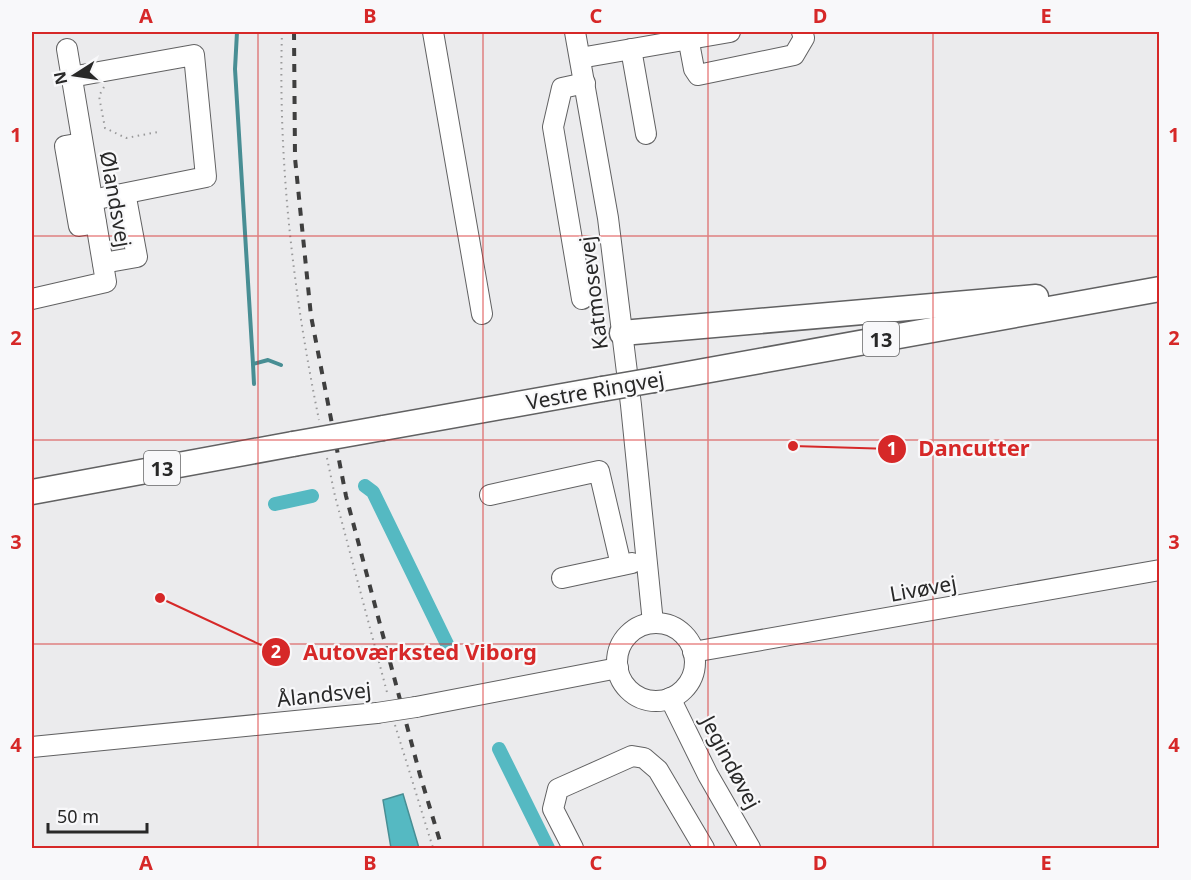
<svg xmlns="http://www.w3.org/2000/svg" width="1191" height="880" viewBox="0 0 1191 880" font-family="'Noto Sans',sans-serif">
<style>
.water{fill:#55b9c2;stroke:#488e94;stroke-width:1.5}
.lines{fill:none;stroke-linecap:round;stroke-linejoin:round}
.stream{stroke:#488e94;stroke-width:4}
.canal{stroke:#55b9c2;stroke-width:14}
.minor-casing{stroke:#616162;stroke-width:22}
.major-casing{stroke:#616162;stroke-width:27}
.path{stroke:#99999a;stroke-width:2;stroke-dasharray:1.5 4.5;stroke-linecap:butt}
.minor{stroke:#fff;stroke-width:20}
.major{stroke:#fff;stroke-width:24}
.rail{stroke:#3f3f3f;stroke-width:4;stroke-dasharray:8 8;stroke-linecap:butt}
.minor-bridge-casing{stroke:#616162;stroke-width:22;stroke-linecap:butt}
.major-bridge-casing{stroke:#616162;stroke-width:27;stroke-linecap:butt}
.minor-bridge{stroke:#fff;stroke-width:20}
.major-bridge{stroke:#fff;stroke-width:24}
.grid{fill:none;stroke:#d62828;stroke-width:1.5;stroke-opacity:0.55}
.labels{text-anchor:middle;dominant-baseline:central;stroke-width:4.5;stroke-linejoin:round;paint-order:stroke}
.shield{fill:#f8f8fa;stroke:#666667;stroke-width:1.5}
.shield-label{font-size:20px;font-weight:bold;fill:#282828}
.street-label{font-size:21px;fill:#282828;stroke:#f8f8fa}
.leader{fill:none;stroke:#d62828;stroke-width:2}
.callout-dot{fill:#d62828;stroke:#f8f8fa;stroke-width:2}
.mark-label{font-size:18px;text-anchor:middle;font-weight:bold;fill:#fff}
.callout-label{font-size:22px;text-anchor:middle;font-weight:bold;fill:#d62828;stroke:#f8f8fa;stroke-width:4.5;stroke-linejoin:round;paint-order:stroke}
.neatline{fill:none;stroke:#d62828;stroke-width:2}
.grid-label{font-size:20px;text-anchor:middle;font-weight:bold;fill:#d62828}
</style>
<rect width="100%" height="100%" fill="#ebebed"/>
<path class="water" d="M 403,794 L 419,848 L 391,848 L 383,800 Z"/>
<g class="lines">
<g class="stream">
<path d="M 237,32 L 235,69 L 253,364"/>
<path d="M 254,384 L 253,364 L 268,360 L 281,365"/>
</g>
<g class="canal">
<path d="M 365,486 L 373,492 L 447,644"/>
<path d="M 275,504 L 312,496"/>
<path d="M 499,749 L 548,848"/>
</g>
<defs>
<g id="minor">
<path d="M 433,32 L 482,314"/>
<path d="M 575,32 L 608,218 L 631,405 L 653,623"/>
<path d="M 687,32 L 694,69 L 698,75 L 794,55 L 804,38 L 802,32"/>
<path d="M 631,49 L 646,134"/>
<path d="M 580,58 L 730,32"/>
<path d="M 71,77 L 194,55 L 206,177 L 92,200"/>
<path d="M 82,143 L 65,146 L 79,226 L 96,223"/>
<path d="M 103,263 L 137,257 L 127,203"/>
<path d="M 32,299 L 106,282 L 67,49"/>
<path d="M 582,299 L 553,127 L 562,88 L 585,83"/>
<path d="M 490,495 L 599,471 L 621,565"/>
<path d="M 562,578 L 632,563"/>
<circle cx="656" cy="662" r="39"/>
<path d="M 693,652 L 1160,570"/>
<path d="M 670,698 L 708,775 L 750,848"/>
<path d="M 416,707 L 618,668"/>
<path d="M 32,747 L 377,713"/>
<path d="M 573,848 L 553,809 L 558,789 L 632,756 L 644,758 L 658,770 L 704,848"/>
</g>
<g id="major">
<path d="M 622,333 L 1036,297"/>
<path d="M 654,380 L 1160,289"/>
<path d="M 383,428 L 602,389"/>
<path d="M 32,492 L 293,444"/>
</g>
</defs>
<use href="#minor" class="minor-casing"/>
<use href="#major" class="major-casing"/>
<g class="path">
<path d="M 282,32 C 278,161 293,293 319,420"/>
<path d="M 104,87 L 99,96 L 105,128 L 126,138 L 158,132"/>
<path d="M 327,458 L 335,496 L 388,696"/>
<path d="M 395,725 L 433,848"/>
</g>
<use href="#minor" class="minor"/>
<use href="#major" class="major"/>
<path class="rail" d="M 294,32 L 295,158 L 311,316 L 346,496 L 420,775 L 442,848"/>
<defs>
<path id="minor-bridge" d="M 377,713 L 416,707"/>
<g id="major-bridge">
<path d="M 602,389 L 654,380"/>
<path d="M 293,444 L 383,428"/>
</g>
</defs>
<use href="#minor-bridge" class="minor-bridge-casing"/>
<use href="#major-bridge" class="major-bridge-casing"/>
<use href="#minor-bridge" class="minor-bridge"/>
<use href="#major-bridge" class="major-bridge"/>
</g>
<path class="grid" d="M 258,32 L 258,848M 483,32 L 483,848M 708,32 L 708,848M 933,32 L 933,848M 32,236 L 1160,236M 32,440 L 1160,440M 32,644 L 1160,644"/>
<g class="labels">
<g class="shield">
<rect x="863" y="322" width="36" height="34" rx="4.5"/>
<rect x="144" y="451" width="36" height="34" rx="4.5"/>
</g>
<g class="shield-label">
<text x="881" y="339">13</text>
<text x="162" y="468">13</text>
</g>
<g class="street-label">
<text transform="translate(116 199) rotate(80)">Ølandsvej</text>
<text transform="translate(593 293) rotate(-97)">Katmosevej</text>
<text transform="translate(595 390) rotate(-10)">Vestre Ringvej</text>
<text transform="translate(923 588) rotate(-10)">Livøvej</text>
<text transform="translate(324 694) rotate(-6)">Ålandsvej</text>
<text transform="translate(731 762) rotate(62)">Jegindøvej</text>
</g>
</g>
<path class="leader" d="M793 446L892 449M160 598L276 652"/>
<g class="callout-dot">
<circle cx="793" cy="446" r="6"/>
<circle cx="160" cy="598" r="6"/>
<circle cx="892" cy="449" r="15"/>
<circle cx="276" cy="652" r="15"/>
</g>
<g class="mark-label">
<text x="892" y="455">1</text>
<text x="276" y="658">2</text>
</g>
<g class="callout-label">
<text x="974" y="456">Dancutter</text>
<text x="420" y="660">Autoværksted Viborg</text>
</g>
<rect width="1191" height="880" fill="none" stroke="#f8f8fa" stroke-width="66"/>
<g transform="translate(75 75) rotate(258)" stroke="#f8f8fa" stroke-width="4.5" paint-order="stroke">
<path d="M0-4.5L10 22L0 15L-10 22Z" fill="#282828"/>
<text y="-9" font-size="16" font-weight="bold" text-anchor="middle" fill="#282828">N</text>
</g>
<path d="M48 823v9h99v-9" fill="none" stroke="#282828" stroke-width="3"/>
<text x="57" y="823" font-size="18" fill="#282828" stroke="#f8f8fa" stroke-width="4.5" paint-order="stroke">50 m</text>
<rect x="33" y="33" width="1125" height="814" class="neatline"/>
<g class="grid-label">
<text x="146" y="23">A</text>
<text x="370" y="23">B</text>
<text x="596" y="23">C</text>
<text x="820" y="23">D</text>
<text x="1046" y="23">E</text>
<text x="16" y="142">1</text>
<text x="1174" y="142">1</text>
<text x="16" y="345">2</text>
<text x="1174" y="345">2</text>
<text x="16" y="549">3</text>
<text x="1174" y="549">3</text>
<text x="16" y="752">4</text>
<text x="1174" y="752">4</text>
<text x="146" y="870">A</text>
<text x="370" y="870">B</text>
<text x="596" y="870">C</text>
<text x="820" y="870">D</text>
<text x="1046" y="870">E</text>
</g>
</svg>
